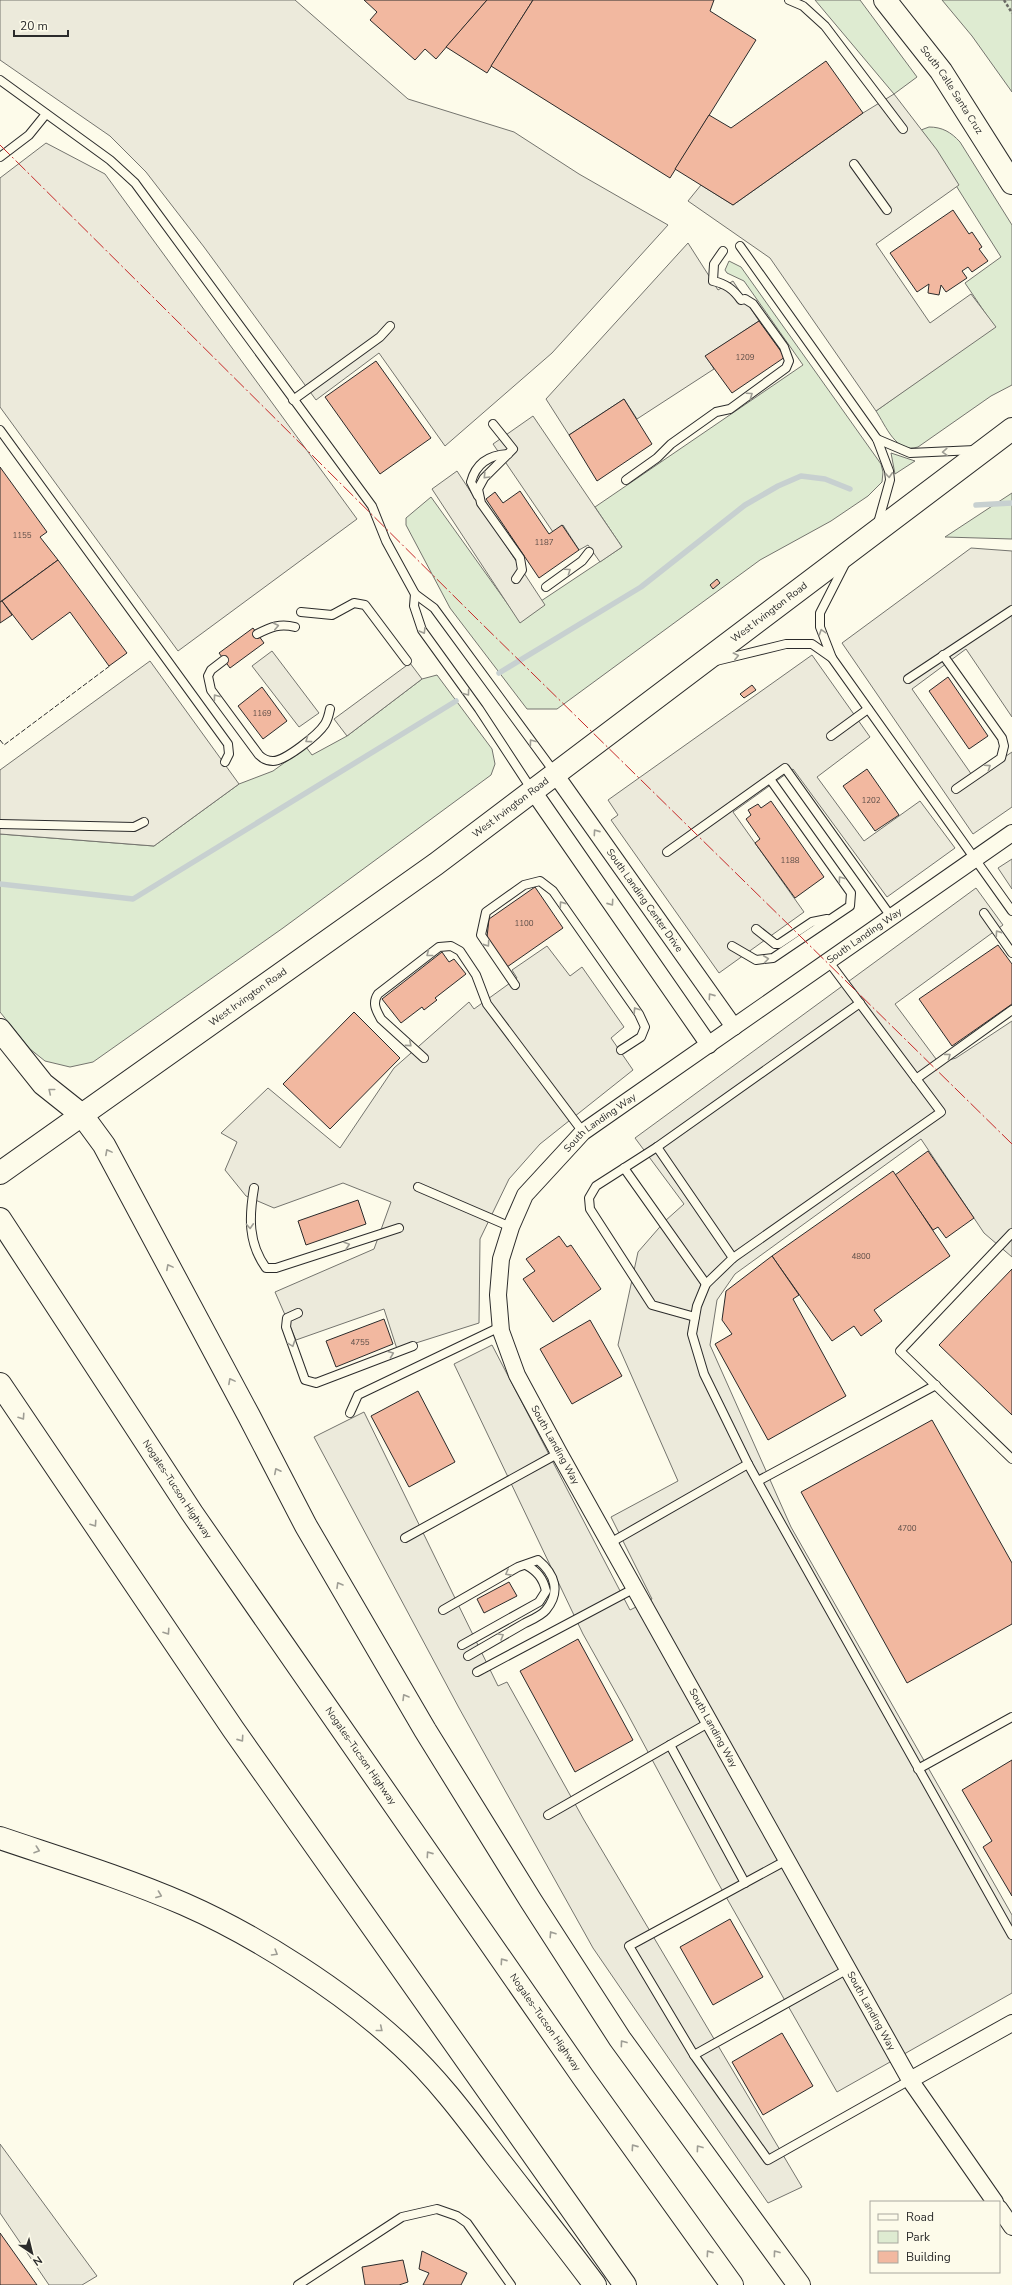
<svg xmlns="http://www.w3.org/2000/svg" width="1012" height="2285" viewBox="0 0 1012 2285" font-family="'Nunito Sans',sans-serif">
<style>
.green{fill:#deebd1;stroke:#74746e}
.parking{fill:#eceadb;stroke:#74746e}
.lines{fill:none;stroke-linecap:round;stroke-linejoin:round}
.stream{stroke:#c7d0d0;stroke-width:5.5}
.building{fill:#f2b8a0;stroke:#2b2b2b}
.lane-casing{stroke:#2b2b2b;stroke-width:10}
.street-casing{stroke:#2b2b2b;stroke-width:18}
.secondary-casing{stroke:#2b2b2b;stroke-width:24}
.primary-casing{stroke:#2b2b2b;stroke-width:24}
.highway-casing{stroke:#2b2b2b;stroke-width:24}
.path{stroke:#6a6964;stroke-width:2.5;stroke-dasharray:3 2;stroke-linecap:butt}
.lane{stroke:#fdfbea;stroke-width:8}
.street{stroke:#fdfbea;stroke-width:16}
.secondary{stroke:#fdfbea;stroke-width:22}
.primary{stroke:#fdfbea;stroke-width:22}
.highway{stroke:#fdfbea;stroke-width:22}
.fence{stroke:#2b2b2b;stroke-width:1;stroke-dasharray:5 2;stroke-linecap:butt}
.power{stroke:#c62828;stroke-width:1;stroke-dasharray:14 3 2 3;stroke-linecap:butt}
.oneway{stroke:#9e9d94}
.labels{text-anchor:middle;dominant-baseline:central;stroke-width:3;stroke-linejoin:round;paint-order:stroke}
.number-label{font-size:8px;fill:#5d4e48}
.street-label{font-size:10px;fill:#2b2b2b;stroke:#fdfbea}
</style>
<rect width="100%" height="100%" fill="#fdfbea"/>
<g class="green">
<path d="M 815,0 L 860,0 L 917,77 L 894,94 Z"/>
<path d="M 942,0 L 1012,0 L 1012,92 L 972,36 Z"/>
<path d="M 929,127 C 942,127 951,132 960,142 L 1012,225 L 1012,385 L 991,396 L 918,447 C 896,454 886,426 876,411 L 994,326 L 965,283 L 1001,257 L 921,130 Z"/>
<path d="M 729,261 L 741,267 L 881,464 L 883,472 L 882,482 L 868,496 L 831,521 L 760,560 L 557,709 L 527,709 L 450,608 L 406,525 L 406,518 L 431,497 L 517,617 L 622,547 L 595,507 L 803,365 L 744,281 L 727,273 L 725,270 Z"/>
<path d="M 891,453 L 915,461 L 895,474 Z"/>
<path d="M 1012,493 L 1012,539 L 945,537 Z"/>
<path d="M 437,675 L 492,749 L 495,764 L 491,775 L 283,928 L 93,1062 L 70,1067 L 45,1061 L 30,1049 L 0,1012 L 0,834 L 154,846 L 239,784 L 273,771 L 306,747 L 312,755 L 347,736 L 422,679 Z"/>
</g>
<g class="parking">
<path d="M 0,0 L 295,0 L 408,99 L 514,132 L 579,174 L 668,225 L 552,353 L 445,446 L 379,353 L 316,400 L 204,247 L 146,172 L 110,136 L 0,60 Z"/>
<path d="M 894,94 L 937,150 L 959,185 L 876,244 L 930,323 L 971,294 L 996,327 L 876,411 L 770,258 L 688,201 L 701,185 L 733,205 L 863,113 Z"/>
<path d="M 46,143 L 105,174 L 357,519 L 178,651 L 0,407 L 0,178 Z"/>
<path d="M 688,243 L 718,290 L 733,281 L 759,321 L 706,356 L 714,369 L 637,419 L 624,399 L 569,435 L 546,399 Z"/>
<path d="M 533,416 L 622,547 L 600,562 L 588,545 L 579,550 L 563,525 L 553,532 L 493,444 Z"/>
<path d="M 457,471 L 545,605 L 520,623 L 432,489 Z"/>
<path d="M 971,548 L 1012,551 L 1012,717 L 966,649 L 912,689 L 974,778 L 1012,752 L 1012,807 L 973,834 L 842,643 Z"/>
<path d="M 272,651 L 319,713 L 299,727 L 252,666 Z"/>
<path d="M 812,655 L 870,737 L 817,777 L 864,841 L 920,801 L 955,848 L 887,897 L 793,769 L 733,812 L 804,912 L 719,973 L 611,820 L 618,815 L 608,800 Z"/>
<path d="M 150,661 L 239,784 L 154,846 L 0,834 L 0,770 Z"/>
<path d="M 410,663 L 422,679 L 347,736 L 334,719 Z"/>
<path d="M 1012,859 L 1012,889 L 998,868 Z"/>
<path d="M 976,888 L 1003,925 L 895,1004 L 939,1063 L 956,1058 L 1012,1021 L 1012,1257 L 984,1233 L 921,1139 L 735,1274 L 717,1300 L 710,1345 L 791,1527 L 1012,1915 L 1012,1993 L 837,2092 L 717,1881 L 625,1709 L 583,1634 L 454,1364 L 492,1345 L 630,1610 L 652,1599 L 611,1517 L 678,1481 L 618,1345 L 638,1252 L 665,1221 L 684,1204 L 635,1138 Z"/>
<path d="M 547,946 L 570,976 L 582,967 L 624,1027 L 611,1038 L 633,1070 L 540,1144 L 509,1179 L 480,1239 L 479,1323 L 397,1349 L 384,1309 L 296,1340 L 275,1292 L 374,1249 L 391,1202 L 343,1183 L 274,1208 L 246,1196 L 225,1170 L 237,1142 L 221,1133 L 268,1088 L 340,1148 L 394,1068 L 469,1002 L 474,1009 L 517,978 L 512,970 Z"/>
<path d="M 364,1412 L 498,1686 L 507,1682 L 584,1820 L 802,2187 L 768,2203 L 593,1948 L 459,1708 L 314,1437 Z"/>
<path d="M 0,2144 L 97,2276 L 82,2285 L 49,2285 L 0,2213 Z"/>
</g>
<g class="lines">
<g class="stream">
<path d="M 976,505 L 1012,503"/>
<path d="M 499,673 L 641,587 L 745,505 L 778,486 L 801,476 L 825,479 L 850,489"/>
<path d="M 0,884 L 133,899 L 456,701"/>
</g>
</g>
<g class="building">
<path d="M 364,0 L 487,0 L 436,59 L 425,49 L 415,60 L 370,20 L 377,12 Z"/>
<path d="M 487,0 L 533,0 L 487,73 L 446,47 Z"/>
<path d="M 533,0 L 714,0 L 710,11 L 756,40 L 670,178 L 491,66 Z"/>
<path d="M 826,61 L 863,113 L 733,205 L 675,169 L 709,115 L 731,128 Z"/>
<path d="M 953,210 L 969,234 L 972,232 L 982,247 L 979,249 L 988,261 L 972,272 L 968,267 L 962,271 L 967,278 L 946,292 L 941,285 L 939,295 L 928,293 L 929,284 L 917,292 L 890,253 Z"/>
<path d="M 759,321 L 785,357 L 732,393 L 705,356 Z"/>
<path d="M 376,361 L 431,438 L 380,474 L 325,397 Z"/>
<path d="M 624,399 L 652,444 L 597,481 L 569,435 Z"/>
<path d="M 0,467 L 47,532 L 40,537 L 58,560 L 0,602 Z"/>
<path d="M 520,491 L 549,534 L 562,525 L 579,550 L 539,578 L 486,499 L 495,492 L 503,503 Z"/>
<path d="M 58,560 L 127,653 L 109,666 L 70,612 L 32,640 L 2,601 Z"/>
<path d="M 717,579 L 720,583 L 713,589 L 710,585 Z"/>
<path d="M 2,601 L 12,615 L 0,623 L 0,602 Z"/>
<path d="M 253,628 L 264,643 L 230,668 L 219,653 Z"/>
<path d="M 948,677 L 988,736 L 969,749 L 929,691 Z"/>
<path d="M 752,685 L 756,690 L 744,698 L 740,694 Z"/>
<path d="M 262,687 L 287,721 L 263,739 L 238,706 Z"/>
<path d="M 867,769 L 899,815 L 875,831 L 843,786 Z"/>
<path d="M 771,801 L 824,877 L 795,898 L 755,843 L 760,839 L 746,819 L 751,815 L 748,810 L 758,804 L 761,808 Z"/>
<path d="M 535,887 L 563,928 L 507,967 L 487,937 L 489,919 Z"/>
<path d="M 998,945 L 1012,964 L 1012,1004 L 952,1046 L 919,999 Z"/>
<path d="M 442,952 L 449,962 L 454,959 L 466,974 L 435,998 L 437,1000 L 424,1010 L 422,1007 L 401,1023 L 382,999 Z"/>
<path d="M 354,1012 L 400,1058 L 330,1129 L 283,1084 Z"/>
<path d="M 928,1151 L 974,1218 L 946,1238 L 938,1227 L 933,1230 L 895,1175 Z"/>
<path d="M 893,1171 L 950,1256 L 874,1310 L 882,1321 L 861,1336 L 854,1326 L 832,1341 L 772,1256 Z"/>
<path d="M 358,1200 L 366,1224 L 306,1245 L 298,1221 Z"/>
<path d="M 559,1236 L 567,1247 L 571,1245 L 601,1289 L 553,1322 L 523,1279 L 535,1271 L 526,1259 Z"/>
<path d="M 772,1256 L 799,1295 L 793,1299 L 846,1396 L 768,1440 L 715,1344 L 732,1334 L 722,1320 L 726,1291 Z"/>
<path d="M 1012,1269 L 1012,1415 L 939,1345 Z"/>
<path d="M 384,1319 L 393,1344 L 336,1367 L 326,1341 Z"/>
<path d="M 590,1320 L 622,1376 L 572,1404 L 540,1349 Z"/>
<path d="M 418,1391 L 455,1462 L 409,1487 L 371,1416 Z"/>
<path d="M 932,1420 L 1012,1563 L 1012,1624 L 907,1683 L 801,1492 Z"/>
<path d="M 509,1582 L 517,1596 L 484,1613 L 477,1599 Z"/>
<path d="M 578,1639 L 633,1740 L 575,1772 L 520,1671 Z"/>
<path d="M 1012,1760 L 1012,1896 L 983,1847 L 992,1841 L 962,1790 Z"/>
<path d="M 730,1919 L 763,1977 L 713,2005 L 680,1947 Z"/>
<path d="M 782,2033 L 813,2086 L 763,2115 L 732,2062 Z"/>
<path d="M 0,2233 L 37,2285 L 0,2285 Z"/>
<path d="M 422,2251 L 467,2273 L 461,2285 L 423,2285 L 429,2273 L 419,2269 Z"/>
<path d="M 403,2260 L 408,2282 L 399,2285 L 365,2285 L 362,2267 Z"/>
</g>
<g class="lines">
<defs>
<g id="lane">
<path d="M 789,0 L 803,6 L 825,26 L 903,129"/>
<path d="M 0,80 L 110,160 L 135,183 L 372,506 L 386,541 L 415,594 L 434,608 L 555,773"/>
<path d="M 0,157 L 29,135 L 46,114"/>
<path d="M 854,164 L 887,210"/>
<path d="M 740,246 L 877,439 L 889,471 L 890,480 L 878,523"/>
<path d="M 293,400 L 380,337 L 390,326"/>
<path d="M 493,424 L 513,449 L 484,478 L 478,489 L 481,503 L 520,558 L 522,570 L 516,579"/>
<path d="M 0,430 L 228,744 L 229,754 L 225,762"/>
<path d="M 877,439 L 910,453 L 975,450"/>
<path d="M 626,480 L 657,458 L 671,444 L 716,412 L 730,409 L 786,368 L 789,361 L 784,347 L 753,304 L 745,299 L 741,300 C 733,289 726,284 713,281 L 714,264 L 723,251"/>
<path d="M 478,496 L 471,482 C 476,463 489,455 508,454"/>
<path d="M 546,587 L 582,561 L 589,552"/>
<path d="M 415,594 L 414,606 L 422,630 L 479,709 L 532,790"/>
<path d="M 301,612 L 332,615 L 354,603 L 365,605 L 407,661"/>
<path d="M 257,634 C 271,627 280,623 295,627"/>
<path d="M 943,655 L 1002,738 L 1004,746 L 1001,758 L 956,789"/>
<path d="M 832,658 L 1012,911"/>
<path d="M 224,660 L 211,670 L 208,676 L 211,690 L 259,755 C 263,759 267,761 273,761 C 285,761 318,735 325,724 C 328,719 329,714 330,709"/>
<path d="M 716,661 L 786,644 L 812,644 L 832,658 L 820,627 L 820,613 L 845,564"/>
<path d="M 908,679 L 1012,610"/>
<path d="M 831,736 L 868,709"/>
<path d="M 0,824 L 134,827 L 144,822"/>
<path d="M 667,852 L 785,768 L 892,918"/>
<path d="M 984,913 L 1012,953"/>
<path d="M 756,929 L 775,944 L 779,944 L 812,922 L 827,919"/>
<path d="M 732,946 L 756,960 L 773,958 L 850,906 L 851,893 L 770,779"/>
<path d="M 515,985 L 481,935 L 486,912 L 524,885 L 540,881 L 553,891 L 639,1014 L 645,1027 L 641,1037 L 621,1050"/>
<path d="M 424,1058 L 381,1019 C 376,1010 372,1003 378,994 L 439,947 L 451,946 L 460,951 L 476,975 L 487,1004 L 583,1132"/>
<path d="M 916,1079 L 1012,1010"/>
<path d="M 657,1147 L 733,1258 L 941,1112 L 829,962"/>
<path d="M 624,1168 L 706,1284"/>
<path d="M 418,1187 L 511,1227"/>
<path d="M 254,1188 C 249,1217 248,1243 266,1268 L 276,1268 L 399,1228"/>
<path d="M 1012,1233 L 900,1351 L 1012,1459"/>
<path d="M 733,1258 L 706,1284 L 697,1306 L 692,1334 L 704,1374 L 748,1464 L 774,1511 L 1012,1935"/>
<path d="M 298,1313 L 287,1318 L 286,1327 L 305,1380 L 316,1383 L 413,1346"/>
<path d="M 695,1317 L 652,1305 L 590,1209 L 589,1198 L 596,1186 L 657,1147 L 860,1003"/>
<path d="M 350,1413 L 358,1395 L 500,1327"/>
<path d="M 758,1481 L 936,1385"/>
<path d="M 405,1538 L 559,1453"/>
<path d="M 610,1543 L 748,1464"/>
<path d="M 443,1610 L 518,1567 L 538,1560 C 555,1574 561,1592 546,1610 C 541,1616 531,1620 525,1623 C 506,1634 487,1645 468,1656"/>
<path d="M 462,1645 L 539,1602 L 546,1591 C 543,1578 537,1571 526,1565"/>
<path d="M 477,1672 L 635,1588"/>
<path d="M 670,1745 L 745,1883"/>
<path d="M 918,1769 L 1012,1717"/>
<path d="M 548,1815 L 710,1722"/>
<path d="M 787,1860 L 629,1946 L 694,2055 L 768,2160 L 910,2080"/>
<path d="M 694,2055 L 848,1969"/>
<path d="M 298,2285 L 402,2217 L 437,2209 L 457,2216 L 467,2223 L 511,2285"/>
</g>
<g id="street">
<path id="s1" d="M 555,774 L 734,1027"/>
<path d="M 533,791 L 709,1045"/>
<path d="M 910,2080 L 1012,2023"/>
<path id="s2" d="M 995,2202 L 910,2080 L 559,1453 L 517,1375 L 501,1331 L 498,1295 L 501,1259 L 511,1227 L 525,1195 L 583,1132 L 1012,833"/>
<path d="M 999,2208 L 1012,2227"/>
</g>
<g id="secondary">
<path id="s3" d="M 885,0 L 941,71 L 1012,183"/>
<path id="s4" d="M 0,1173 L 436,864 L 1012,429"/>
</g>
<path id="primary" d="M 82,1115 L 104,1145 L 249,1416 L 306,1526 L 425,1730 L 531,1901 L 620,2039 L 799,2285"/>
<g id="highway">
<path d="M 0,1030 L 43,1084 L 82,1115"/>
<path id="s5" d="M 0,1219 L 192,1513 L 583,2077 L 732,2285"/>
<path d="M 0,1384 L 233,1729 L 625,2285"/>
<path d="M 0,1838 C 62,1859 124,1878 184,1904 C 257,1936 344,1992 402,2046 C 437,2078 466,2117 494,2154 C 528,2198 562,2241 595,2285"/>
</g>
</defs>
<use href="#lane" class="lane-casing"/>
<use href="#street" class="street-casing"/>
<use href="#secondary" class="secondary-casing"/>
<use href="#primary" class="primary-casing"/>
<use href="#highway" class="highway-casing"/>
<path class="path" d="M 1004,0 L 1012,13"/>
<use href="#lane" class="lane"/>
<use href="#street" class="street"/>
<use href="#secondary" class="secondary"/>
<use href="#primary" class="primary"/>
<use href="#highway" class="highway"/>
<path class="fence" d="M 0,740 L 4,745 L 111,665"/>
<path class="power" d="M 0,145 L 478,620 L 1012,1144"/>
</g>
<defs><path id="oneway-chevron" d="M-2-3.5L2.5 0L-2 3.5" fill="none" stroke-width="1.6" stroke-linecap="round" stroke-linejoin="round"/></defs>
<g class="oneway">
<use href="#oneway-chevron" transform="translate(750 395) rotate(-35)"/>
<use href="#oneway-chevron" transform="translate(945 452) rotate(177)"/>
<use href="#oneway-chevron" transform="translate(889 475) rotate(86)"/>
<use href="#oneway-chevron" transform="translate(486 476) rotate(134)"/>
<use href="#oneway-chevron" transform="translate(568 571) rotate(-35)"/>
<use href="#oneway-chevron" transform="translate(276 626) rotate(-12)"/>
<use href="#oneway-chevron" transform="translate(423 631) rotate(59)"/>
<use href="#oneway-chevron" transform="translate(822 632) rotate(-108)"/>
<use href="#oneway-chevron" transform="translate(736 656) rotate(-13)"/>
<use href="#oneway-chevron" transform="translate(467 693) rotate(54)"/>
<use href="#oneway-chevron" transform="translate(216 697) rotate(-126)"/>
<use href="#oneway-chevron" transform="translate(308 740) rotate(144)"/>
<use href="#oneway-chevron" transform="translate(532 742) rotate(-126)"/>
<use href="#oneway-chevron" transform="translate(988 767) rotate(-34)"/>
<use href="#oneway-chevron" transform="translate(596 832) rotate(-125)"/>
<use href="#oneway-chevron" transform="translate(841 879) rotate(-126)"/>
<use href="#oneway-chevron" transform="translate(611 903) rotate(55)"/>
<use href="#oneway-chevron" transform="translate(562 904) rotate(-125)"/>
<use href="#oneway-chevron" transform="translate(998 933) rotate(-125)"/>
<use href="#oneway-chevron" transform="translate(487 944) rotate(55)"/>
<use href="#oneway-chevron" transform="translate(429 954) rotate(142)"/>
<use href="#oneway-chevron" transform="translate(766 959) rotate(-7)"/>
<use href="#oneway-chevron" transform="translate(711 996) rotate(-125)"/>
<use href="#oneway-chevron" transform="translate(636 1010) rotate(-123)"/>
<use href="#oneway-chevron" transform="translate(409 1044) rotate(41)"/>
<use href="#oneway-chevron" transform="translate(948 1056) rotate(-36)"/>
<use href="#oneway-chevron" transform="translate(51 1091) rotate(-141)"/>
<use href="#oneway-chevron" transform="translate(108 1152) rotate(-118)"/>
<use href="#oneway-chevron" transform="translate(250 1226) rotate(87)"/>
<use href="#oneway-chevron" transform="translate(347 1245) rotate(-18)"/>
<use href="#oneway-chevron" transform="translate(169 1267) rotate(-118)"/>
<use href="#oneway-chevron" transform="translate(292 1344) rotate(70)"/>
<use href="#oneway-chevron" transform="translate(391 1354) rotate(-21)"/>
<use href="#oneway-chevron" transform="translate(231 1381) rotate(-118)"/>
<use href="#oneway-chevron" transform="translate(22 1417) rotate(56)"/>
<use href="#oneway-chevron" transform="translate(277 1471) rotate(-117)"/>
<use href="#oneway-chevron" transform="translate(94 1524) rotate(56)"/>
<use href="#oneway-chevron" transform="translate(508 1573) rotate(151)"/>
<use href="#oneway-chevron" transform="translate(339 1585) rotate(-120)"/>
<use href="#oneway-chevron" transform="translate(167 1632) rotate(56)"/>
<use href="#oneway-chevron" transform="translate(501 1636) rotate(-30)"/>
<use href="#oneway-chevron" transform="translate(405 1697) rotate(-121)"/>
<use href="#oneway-chevron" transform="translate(241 1739) rotate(55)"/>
<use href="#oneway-chevron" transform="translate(37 1850) rotate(19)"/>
<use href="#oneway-chevron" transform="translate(429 1854) rotate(-125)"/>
<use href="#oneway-chevron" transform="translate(159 1895) rotate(21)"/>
<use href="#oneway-chevron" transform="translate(552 1934) rotate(-123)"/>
<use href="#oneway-chevron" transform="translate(275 1953) rotate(31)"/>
<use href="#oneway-chevron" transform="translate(503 1961) rotate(-125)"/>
<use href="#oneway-chevron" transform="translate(380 2029) rotate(39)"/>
<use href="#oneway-chevron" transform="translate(623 2043) rotate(-126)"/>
<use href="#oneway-chevron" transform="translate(634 2147) rotate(-125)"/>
<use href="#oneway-chevron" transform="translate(699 2148) rotate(-126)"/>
<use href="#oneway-chevron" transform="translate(709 2253) rotate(-125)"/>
<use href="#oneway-chevron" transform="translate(776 2253) rotate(-126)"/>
</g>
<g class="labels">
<g class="number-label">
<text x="745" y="357">1209</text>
<text x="22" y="535">1155</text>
<text x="544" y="542">1187</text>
<text x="262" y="713">1169</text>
<text x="871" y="800">1202</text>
<text x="790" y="860">1188</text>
<text x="524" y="923">1100</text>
<text x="861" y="1256">4800</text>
<text x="360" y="1342">4755</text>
<text x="907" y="1528">4700</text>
</g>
<g class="street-label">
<text stroke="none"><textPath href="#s3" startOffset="112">South Calle Santa Cruz</textPath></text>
<text stroke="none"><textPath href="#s4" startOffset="952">West Irvington Road</textPath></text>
<text stroke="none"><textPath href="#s4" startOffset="628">West Irvington Road</textPath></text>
<text stroke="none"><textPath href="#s1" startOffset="155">South Landing Center Drive</textPath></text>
<text stroke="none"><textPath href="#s2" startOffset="1572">South Landing Way</textPath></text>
<text stroke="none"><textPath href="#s4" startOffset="304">West Irvington Road</textPath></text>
<text stroke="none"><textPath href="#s2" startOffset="1248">South Landing Way</textPath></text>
<text transform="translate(555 1445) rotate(61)">South Landing Way</text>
<text stroke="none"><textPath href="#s5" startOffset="323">Nogales–Tucson Highway</textPath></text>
<text transform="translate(713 1728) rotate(61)">South Landing Way</text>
<text stroke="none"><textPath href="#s5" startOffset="647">Nogales–Tucson Highway</textPath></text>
<text transform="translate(871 2011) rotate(61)">South Landing Way</text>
<text stroke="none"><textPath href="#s5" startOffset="971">Nogales–Tucson Highway</textPath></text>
</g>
</g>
<rect x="870" y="2201" width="130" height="72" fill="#fdfbea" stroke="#a9a89e"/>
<rect x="878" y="2214" width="20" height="6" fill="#fdfbea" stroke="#a9a89e"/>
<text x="906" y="2221" font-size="12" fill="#2b2b2b">Road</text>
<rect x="878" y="2231" width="20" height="12" fill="#deebd1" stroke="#a9a89e"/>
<text x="906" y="2241" font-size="12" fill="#2b2b2b">Park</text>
<rect x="878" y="2251" width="20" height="12" fill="#f2b8a0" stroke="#a9a89e"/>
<text x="906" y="2261" font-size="12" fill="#2b2b2b">Building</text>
<g transform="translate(32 2253) rotate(145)" stroke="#fdfbea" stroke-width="3" paint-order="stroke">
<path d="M0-3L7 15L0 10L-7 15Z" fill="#2b2b2b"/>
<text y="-6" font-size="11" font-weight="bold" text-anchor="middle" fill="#2b2b2b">N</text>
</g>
<path d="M14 30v6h54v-6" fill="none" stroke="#2b2b2b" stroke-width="2"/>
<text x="20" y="30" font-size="12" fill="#2b2b2b" stroke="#fdfbea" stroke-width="3" paint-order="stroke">20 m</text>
</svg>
